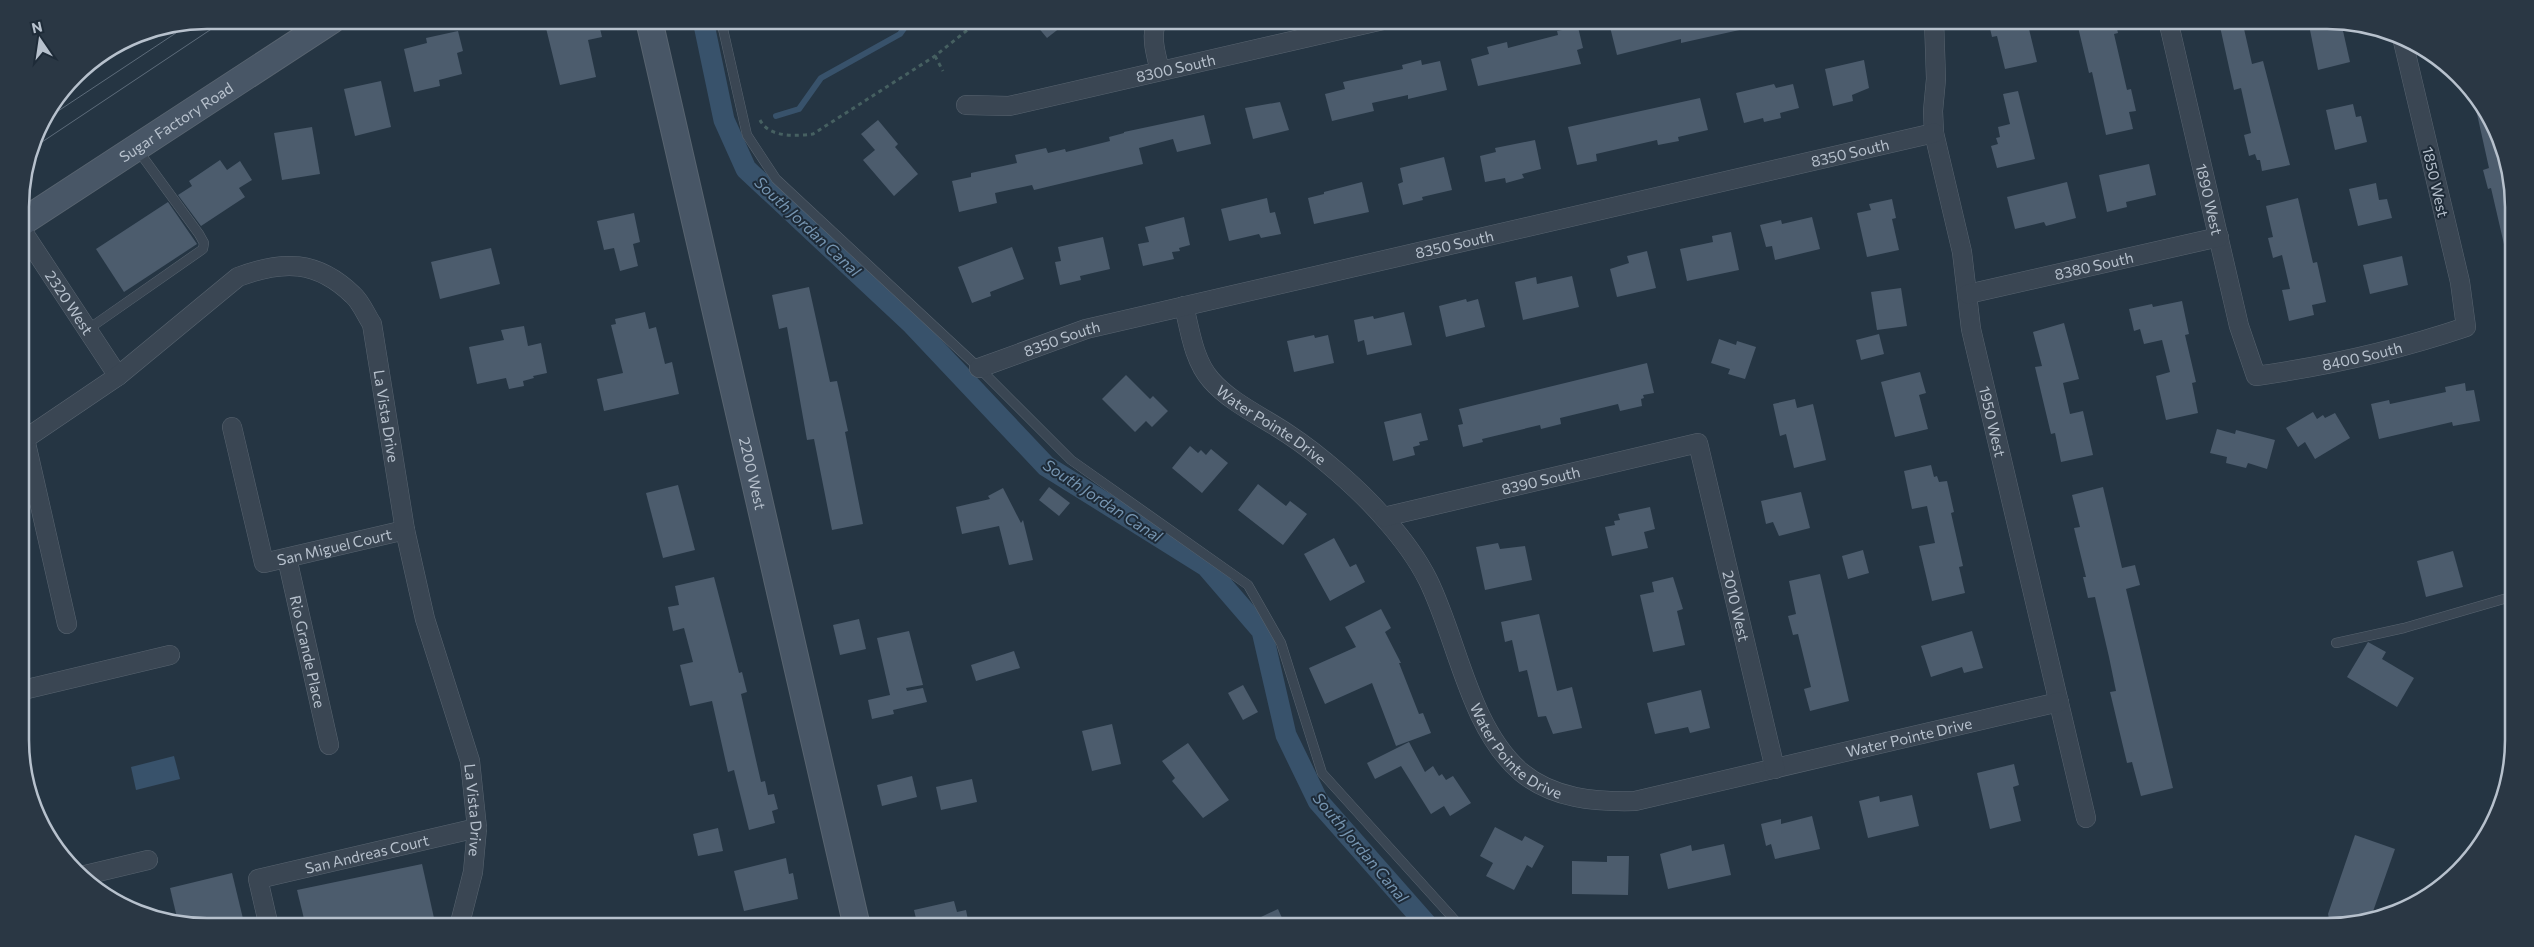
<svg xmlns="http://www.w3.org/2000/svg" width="2534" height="947" viewBox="0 0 2534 947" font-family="Commissioner,sans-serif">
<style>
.water{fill:#38526b}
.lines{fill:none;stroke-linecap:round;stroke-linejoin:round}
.stream{stroke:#38526b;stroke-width:6}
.canal{stroke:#38526b;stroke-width:21}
.building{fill:#4c5c6d}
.lane-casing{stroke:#586470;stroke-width:10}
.street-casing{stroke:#586470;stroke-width:20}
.secondary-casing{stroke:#586470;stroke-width:28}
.path{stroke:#466061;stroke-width:3;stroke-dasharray:4 4;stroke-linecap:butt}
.lane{stroke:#3a4653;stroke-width:9}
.street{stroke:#3a4653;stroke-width:19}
.secondary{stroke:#485666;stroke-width:26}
.tram{stroke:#5c6b7a;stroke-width:1}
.labels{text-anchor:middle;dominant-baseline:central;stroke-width:4;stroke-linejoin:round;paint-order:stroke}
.street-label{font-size:15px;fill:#b7c1cd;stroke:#1e2b38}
.water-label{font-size:16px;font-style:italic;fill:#7695b1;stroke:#1e2b38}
.rim{fill:none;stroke:#b7c1cd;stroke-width:2.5}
</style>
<rect width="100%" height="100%" fill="#253543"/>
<path class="water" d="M 174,756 L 180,779 L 136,790 L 131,767 Z"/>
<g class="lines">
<path class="stream" d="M 776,116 L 799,109 L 821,78 L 900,34 L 910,20"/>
<path class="canal" d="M 703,20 L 724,120 L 746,169 L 911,323 L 1046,466 L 1206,566 L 1262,631 L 1286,735 L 1318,801 L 1429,927"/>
</g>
<g class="building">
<path d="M 544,20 L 598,20 L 602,37 L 588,40 L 596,77 L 560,85 Z"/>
<path d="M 1032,20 L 1070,20 L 1047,38 Z"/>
<path d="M 1625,20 L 1753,20 L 1753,27 L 1681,43 L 1681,39 L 1617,55 L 1610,27 L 1626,23 Z"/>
<path d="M 1988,20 L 2038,20 L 2039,27 L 2029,29 L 2037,62 L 2005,69 L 1997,36 L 1992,37 Z"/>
<path d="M 2092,20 L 2115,20 L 2118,33 L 2114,34 L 2127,90 L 2131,89 L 2136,111 L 2129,112 L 2133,129 L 2106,135 L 2092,72 L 2089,73 L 2078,27 L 2093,24 Z"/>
<path d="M 2228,20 L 2242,20 L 2252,64 L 2263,61 L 2290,165 L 2262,171 L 2260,160 L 2257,160 L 2255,154 L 2249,156 L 2244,135 L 2251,133 L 2241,88 L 2234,90 L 2219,22 Z"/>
<path d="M 2308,20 L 2341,22 L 2350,62 L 2318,70 Z"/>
<path d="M 1578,27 L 1583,48 L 1577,50 L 1581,64 L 1478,86 L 1471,59 L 1489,54 L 1487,47 L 1507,42 L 1508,48 L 1558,35 L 1557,31 Z"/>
<path d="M 458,31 L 463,51 L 457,53 L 462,74 L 439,80 L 440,86 L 414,92 L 404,49 L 427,43 L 426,38 Z"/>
<path d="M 1421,60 L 1422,65 L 1440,61 L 1447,90 L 1408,99 L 1408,95 L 1372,103 L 1374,111 L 1332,121 L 1325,94 L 1345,89 L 1343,82 L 1403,69 L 1402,65 Z"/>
<path d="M 1864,60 L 1869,88 L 1852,95 L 1853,101 L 1833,106 L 1825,69 Z"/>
<path d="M 381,81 L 391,127 L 355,136 L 344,89 Z"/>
<path d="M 1774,84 L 1776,88 L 1793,84 L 1799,108 L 1780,113 L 1781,118 L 1764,122 L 1763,118 L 1744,123 L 1736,93 Z"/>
<path d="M 2018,91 L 2035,159 L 1997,168 L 1991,146 L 1998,144 L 1996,138 L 2000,137 L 1998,127 L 2010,124 L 2003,94 Z"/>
<path d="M 2476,94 L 2500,135 L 2512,182 L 2513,252 L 2506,253 L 2491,188 L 2488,189 L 2483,170 L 2489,168 L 2473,96 Z"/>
<path d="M 1700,98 L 1708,130 L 1678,137 L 1679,141 L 1658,145 L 1657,140 L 1596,154 L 1597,161 L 1577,165 L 1568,127 Z"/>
<path d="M 1280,102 L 1289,130 L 1253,139 L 1245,108 Z"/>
<path d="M 2353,104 L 2356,117 L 2361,116 L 2367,142 L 2335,150 L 2326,110 Z"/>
<path d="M 1204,115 L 1211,144 L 1177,152 L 1173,139 L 1139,148 L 1143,164 L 1034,190 L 1032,185 L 995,193 L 997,203 L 959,212 L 952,181 L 971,177 L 971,173 L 1017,163 L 1015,155 L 1046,148 L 1048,153 L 1065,149 L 1066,152 L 1110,141 L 1109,137 L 1124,133 L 1124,132 Z"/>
<path d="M 878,120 L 898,144 L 895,147 L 918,174 L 894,196 L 863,160 L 875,150 L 861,134 Z"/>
<path d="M 312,127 L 320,174 L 282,180 L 274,133 Z"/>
<path d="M 1535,140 L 1541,169 L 1522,174 L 1524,178 L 1506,183 L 1505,178 L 1485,182 L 1480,156 L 1496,152 L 1495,148 Z"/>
<path d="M 1444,157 L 1452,190 L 1422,197 L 1423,200 L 1403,205 L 1398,184 L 1403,182 L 1400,168 Z"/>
<path d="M 220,160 L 227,170 L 240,161 L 252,180 L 239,188 L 245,197 L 201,226 L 178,195 L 192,186 L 189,181 Z"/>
<path d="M 2149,164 L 2156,195 L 2126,202 L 2127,207 L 2107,212 L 2099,175 Z"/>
<path d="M 1362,182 L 1369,212 L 1314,224 L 1308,198 L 1324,194 L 1324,192 Z"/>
<path d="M 2067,182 L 2076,218 L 2046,226 L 2044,222 L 2015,229 L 2007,197 Z"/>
<path d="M 2376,183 L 2379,200 L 2387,199 L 2392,218 L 2358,226 L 2349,189 Z"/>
<path d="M 1267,198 L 1270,213 L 1275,212 L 1281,234 L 1261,238 L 1259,234 L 1229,241 L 1221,209 Z"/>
<path d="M 2298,198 L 2313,263 L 2317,262 L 2326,302 L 2312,305 L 2314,315 L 2289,321 L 2282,290 L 2290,289 L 2282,255 L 2273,258 L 2268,238 L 2273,237 L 2266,206 Z"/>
<path d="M 1892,199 L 1896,218 L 1892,219 L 1899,250 L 1867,257 L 1857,213 L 1871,210 L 1869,204 Z"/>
<path d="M 168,202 L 197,244 L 124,292 L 96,249 Z"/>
<path d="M 634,213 L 640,242 L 633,244 L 638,266 L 620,271 L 614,248 L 604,250 L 597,221 Z"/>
<path d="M 1184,217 L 1190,245 L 1179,248 L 1180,251 L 1172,252 L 1174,259 L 1143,266 L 1138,244 L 1149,242 L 1145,227 Z"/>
<path d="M 1812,217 L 1820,249 L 1775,260 L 1772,246 L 1766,247 L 1760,225 L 1781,220 L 1782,224 Z"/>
<path d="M 1731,232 L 1739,270 L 1687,281 L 1680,249 L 1713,242 L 1712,236 Z"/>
<path d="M 1103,237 L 1110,269 L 1080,276 L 1081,280 L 1060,285 L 1055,262 L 1061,261 L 1058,247 Z"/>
<path d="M 1012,247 L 1024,279 L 990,292 L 991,296 L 972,303 L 958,267 Z"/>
<path d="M 491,248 L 500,284 L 440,299 L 431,262 Z"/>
<path d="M 1647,251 L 1656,288 L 1617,297 L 1610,269 L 1629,263 L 1627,256 Z"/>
<path d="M 2402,256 L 2408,285 L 2370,294 L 2363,265 Z"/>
<path d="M 1572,276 L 1579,307 L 1523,320 L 1515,282 L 1536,277 L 1537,284 Z"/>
<path d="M 809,287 L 830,382 L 837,381 L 848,431 L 845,432 L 863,524 L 832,530 L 814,439 L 807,440 L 787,327 L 779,329 L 772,295 Z"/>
<path d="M 1901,288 L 1907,326 L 1877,330 L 1871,292 Z"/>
<path d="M 1466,299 L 1467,302 L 1478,299 L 1485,327 L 1446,337 L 1439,306 Z"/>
<path d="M 2182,301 L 2189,334 L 2185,335 L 2196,382 L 2192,383 L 2198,413 L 2166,420 L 2156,376 L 2170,372 L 2162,340 L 2144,344 L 2140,329 L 2134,331 L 2129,309 L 2152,304 L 2153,307 Z"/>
<path d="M 645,312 L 649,329 L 656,327 L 665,364 L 672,362 L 679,394 L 604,411 L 597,379 L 623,373 L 611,325 L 616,324 L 615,319 Z"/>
<path d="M 1404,312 L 1412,345 L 1367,355 L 1364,340 L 1358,342 L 1354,320 L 1373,316 L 1374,319 Z"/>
<path d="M 2064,323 L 2079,379 L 2063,383 L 2070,414 L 2083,411 L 2093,455 L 2061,462 L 2055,433 L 2051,434 L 2035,367 L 2042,366 L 2033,332 Z"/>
<path d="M 524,326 L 528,346 L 541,343 L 547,373 L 533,376 L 534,378 L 523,381 L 524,386 L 509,389 L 506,378 L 477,384 L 469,347 L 504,340 L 501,330 Z"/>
<path d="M 1879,334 L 1884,354 L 1861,360 L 1856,340 Z"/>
<path d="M 1314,335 L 1315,338 L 1328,335 L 1334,363 L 1294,372 L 1287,341 Z"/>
<path d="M 1719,339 L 1736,345 L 1737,341 L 1756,347 L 1745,379 L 1728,374 L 1730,369 L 1711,363 Z"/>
<path d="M 1647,363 L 1654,393 L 1643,395 L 1644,398 L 1641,399 L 1642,406 L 1620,411 L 1618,404 L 1560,418 L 1561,424 L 1541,429 L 1540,425 L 1482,439 L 1483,442 L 1463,447 L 1458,425 L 1463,424 L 1459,409 Z"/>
<path d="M 1920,372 L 1926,393 L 1919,395 L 1928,429 L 1895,437 L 1881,382 Z"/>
<path d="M 1126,375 L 1150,399 L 1153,396 L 1168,411 L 1152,427 L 1146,421 L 1135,432 L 1102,399 Z"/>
<path d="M 2465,383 L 2466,391 L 2474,390 L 2480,421 L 2453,426 L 2452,422 L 2379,439 L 2371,404 L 2389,400 L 2390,404 L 2446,392 L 2445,387 Z"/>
<path d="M 1795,399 L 1797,408 L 1813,404 L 1826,460 L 1794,468 L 1786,434 L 1780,436 L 1773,404 Z"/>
<path d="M 2313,412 L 2317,419 L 2323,415 L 2325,418 L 2335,413 L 2350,438 L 2315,459 L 2305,442 L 2298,447 L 2286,428 Z"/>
<path d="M 1421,413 L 1428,440 L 1419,442 L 1420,445 L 1413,447 L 1415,455 L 1393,461 L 1384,422 Z"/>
<path d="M 2217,429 L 2235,434 L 2236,430 L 2275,440 L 2267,469 L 2248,463 L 2246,468 L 2226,463 L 2227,457 L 2210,453 Z"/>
<path d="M 1190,446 L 1198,453 L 1201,450 L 1206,455 L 1211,449 L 1228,463 L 1202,493 L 1172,468 Z"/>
<path d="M 1931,465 L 1934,477 L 1937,476 L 1939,482 L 1947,481 L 1954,512 L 1951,513 L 1963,566 L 1959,567 L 1965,593 L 1932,601 L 1919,546 L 1935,543 L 1927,506 L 1912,509 L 1904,471 Z"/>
<path d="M 1258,484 L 1286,506 L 1290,501 L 1307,514 L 1283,545 L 1238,510 Z"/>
<path d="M 678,485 L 695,550 L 663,558 L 646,493 Z"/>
<path d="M 1049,487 L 1070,503 L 1059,516 L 1039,500 Z"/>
<path d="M 2103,487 L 2122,568 L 2135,565 L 2140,585 L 2126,589 L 2173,788 L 2141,796 L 2132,762 L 2127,763 L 2110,692 L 2116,691 L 2109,657 L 2095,597 L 2088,598 L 2083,577 L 2086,577 L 2074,528 L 2080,527 L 2072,495 Z"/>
<path d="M 1003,488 L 1021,523 L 1023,520 L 1033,560 L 1009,565 L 999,526 L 962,534 L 956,507 L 990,499 L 988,496 Z"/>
<path d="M 1801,492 L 1810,528 L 1779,536 L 1773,522 L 1766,524 L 1761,501 Z"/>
<path d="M 1650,507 L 1655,529 L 1644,532 L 1648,548 L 1612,556 L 1605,527 L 1615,525 L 1614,521 L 1620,520 L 1618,514 Z"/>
<path d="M 1334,538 L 1350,567 L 1356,564 L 1365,582 L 1330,601 L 1304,554 Z"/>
<path d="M 1498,543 L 1500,549 L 1525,546 L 1532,580 L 1485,590 L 1476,547 Z"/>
<path d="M 1863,550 L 1869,573 L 1848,579 L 1842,556 Z"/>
<path d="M 2453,551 L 2463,587 L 2426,597 L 2417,561 Z"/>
<path d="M 1820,574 L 1849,701 L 1810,711 L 1804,689 L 1811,687 L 1798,634 L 1793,635 L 1788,616 L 1796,614 L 1789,581 Z"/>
<path d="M 714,577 L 739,673 L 742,672 L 747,692 L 741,694 L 761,782 L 765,781 L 768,795 L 774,794 L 778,809 L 772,811 L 775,823 L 749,830 L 734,770 L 728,772 L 712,701 L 690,706 L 680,665 L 693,662 L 684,628 L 673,631 L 668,607 L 679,605 L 675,586 Z"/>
<path d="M 1673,577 L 1683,609 L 1677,611 L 1685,645 L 1653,652 L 1640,595 L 1654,592 L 1652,582 Z"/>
<path d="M 1381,609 L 1391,628 L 1385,632 L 1401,663 L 1399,663 L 1419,714 L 1423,713 L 1431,733 L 1396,746 L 1372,683 L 1325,704 L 1309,668 L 1356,647 L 1345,627 Z"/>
<path d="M 1539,614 L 1557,691 L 1572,687 L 1582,728 L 1553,734 L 1546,716 L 1538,717 L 1527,670 L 1519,672 L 1512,640 L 1505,642 L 1501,622 Z"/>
<path d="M 859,619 L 866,649 L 840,655 L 833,625 Z"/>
<path d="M 909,631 L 923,685 L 906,688 L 907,691 L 923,688 L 927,702 L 893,710 L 894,714 L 872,719 L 868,700 L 890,695 L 877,638 Z"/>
<path d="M 1972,631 L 1983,668 L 1964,673 L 1962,667 L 1931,677 L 1921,646 Z"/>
<path d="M 2368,642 L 2386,652 L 2382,659 L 2414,678 L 2397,707 L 2347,677 Z"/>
<path d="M 1014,651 L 1020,668 L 976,681 L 971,665 Z"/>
<path d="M 1243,685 L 1258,712 L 1243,720 L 1228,693 Z"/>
<path d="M 1701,690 L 1710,728 L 1690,733 L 1688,727 L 1655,734 L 1647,703 Z"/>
<path d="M 1112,724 L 1121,764 L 1092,771 L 1082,731 Z"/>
<path d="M 1409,742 L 1425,772 L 1433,766 L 1439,776 L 1442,774 L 1446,780 L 1453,776 L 1471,803 L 1450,816 L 1444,806 L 1431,814 L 1401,766 L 1375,779 L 1367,763 Z"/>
<path d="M 1188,743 L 1229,800 L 1203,818 L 1172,781 L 1175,778 L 1162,761 Z"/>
<path d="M 2014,764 L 2019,785 L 2013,787 L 2021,821 L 1990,829 L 1977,773 Z"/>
<path d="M 912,776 L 917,797 L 882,806 L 877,785 Z"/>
<path d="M 972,779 L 977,802 L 941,810 L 936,787 Z"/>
<path d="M 1912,795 L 1919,826 L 1868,838 L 1859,801 L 1879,796 L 1880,802 Z"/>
<path d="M 1812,816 L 1820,849 L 1775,859 L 1771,844 L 1766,846 L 1761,824 L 1781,819 L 1781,824 Z"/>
<path d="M 1495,827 L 1522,841 L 1525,836 L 1544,846 L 1532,868 L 1527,865 L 1514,890 L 1486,876 L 1493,863 L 1480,856 Z"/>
<path d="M 718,828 L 723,851 L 698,856 L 693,834 Z"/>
<path d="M 2355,835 L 2395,849 L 2370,920 L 2331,927 L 2328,914 Z"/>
<path d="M 1724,844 L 1731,875 L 1668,889 L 1660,854 L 1691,845 L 1692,851 Z"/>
<path d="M 1607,856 L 1629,856 L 1628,895 L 1572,894 L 1572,861 L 1607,862 Z"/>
<path d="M 786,858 L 789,874 L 793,873 L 798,899 L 744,911 L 734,871 Z"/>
<path d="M 422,864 L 436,927 L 306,927 L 297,890 Z"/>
<path d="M 232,873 L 245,927 L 207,927 L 178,922 L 170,888 Z"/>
<path d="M 954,901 L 957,912 L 966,910 L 969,925 L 960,927 L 918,927 L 914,910 Z"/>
<path d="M 1278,909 L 1286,927 L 1240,927 Z"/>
</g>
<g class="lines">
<defs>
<g id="lane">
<path d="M 721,20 L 747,135 L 776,179 L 979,368 L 1071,460 L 1248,585 L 1281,643 L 1322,773 L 1461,927"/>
<path d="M 87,330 L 203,249 L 204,243 L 199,234 L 137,149"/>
<path d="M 2336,643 L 2404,628 L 2514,596"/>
</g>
<g id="street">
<path d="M 1157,20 C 1150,37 1156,54 1160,71"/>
<path id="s1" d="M 1934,20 L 1936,79 L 1933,111 L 1934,133 L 1962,252 L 1971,329 L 2086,818"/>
<path id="s2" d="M 2168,20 L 2239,326 L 2256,376 C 2327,366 2398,350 2466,327 L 2460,282 L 2402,37"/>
<path id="s3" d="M 966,105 L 1009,106 L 1383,20"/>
<path id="s4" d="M 21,229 L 118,376"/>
<path id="s5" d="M 1968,294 L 2219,237"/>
<path id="s6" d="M 1184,306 C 1190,331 1194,361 1211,380 C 1231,403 1263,417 1288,434 C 1320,455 1360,490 1385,519 C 1401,537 1417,558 1428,580 C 1458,641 1469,727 1521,772 C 1554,799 1595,802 1635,801 L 2059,702"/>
<path id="s7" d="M 979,368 L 1086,329 L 1934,133"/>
<path id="s8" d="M 232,427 L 264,563 L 405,530"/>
<path d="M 25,439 L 67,624"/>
<path id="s9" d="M 22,441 L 118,376 L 238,277 C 283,260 317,260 353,295 C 361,302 366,315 372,324 L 405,530 L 425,619 L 470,761 L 477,828 L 473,872 L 459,927"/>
<path id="s10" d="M 1384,517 L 1698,443 L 1775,769"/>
<path id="s11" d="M 287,558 L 329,745"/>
<path d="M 23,690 L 170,655"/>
<path d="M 81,876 L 148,860"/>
<path id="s12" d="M 269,927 L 258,879 L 477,828"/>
</g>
<g id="secondary">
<path id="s13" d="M 649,20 L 857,927"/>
<path id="s14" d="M 21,223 L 332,20"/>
</g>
</defs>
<use href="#lane" class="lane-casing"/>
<use href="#street" class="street-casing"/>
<use href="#secondary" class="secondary-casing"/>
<g class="path">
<path d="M 935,56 L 943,71"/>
<path d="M 760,120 C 769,138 796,136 813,134 L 935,56 L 980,20"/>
</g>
<use href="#lane" class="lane"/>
<use href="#street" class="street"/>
<use href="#secondary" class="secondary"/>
<g class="tram">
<path d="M 40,123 L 191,23"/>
<path d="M 33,148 L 225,20"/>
</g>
</g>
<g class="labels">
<g class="street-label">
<text stroke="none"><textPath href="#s3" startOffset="214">8300 South</textPath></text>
<text stroke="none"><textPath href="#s14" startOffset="185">Sugar Factory Road</textPath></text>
<text stroke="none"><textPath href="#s7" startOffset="898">8350 South</textPath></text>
<text transform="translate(2436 182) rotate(77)">1850 West</text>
<text stroke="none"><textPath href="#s2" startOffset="184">1890 West</textPath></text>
<text stroke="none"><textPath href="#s7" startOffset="492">8350 South</textPath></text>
<text stroke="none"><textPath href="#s5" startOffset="129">8380 South</textPath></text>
<text stroke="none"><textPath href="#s4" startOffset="88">2320 West</textPath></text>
<text stroke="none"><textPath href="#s7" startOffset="88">8350 South</textPath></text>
<text stroke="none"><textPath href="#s2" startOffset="475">8400 South</textPath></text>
<text stroke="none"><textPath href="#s9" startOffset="524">La Vista Drive</textPath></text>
<text stroke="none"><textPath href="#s1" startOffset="408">1950 West</textPath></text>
<text stroke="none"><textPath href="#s6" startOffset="155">Water Pointe Drive</textPath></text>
<text stroke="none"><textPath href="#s13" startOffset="465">2200 West</textPath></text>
<text stroke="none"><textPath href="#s10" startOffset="161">8390 South</textPath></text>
<text stroke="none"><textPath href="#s8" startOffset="212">San Miguel Court</textPath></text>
<text stroke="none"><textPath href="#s10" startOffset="490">2010 West</textPath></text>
<text stroke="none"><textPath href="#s11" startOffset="96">Rio Grande Place</textPath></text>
<text stroke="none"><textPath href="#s6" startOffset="995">Water Pointe Drive</textPath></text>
<text stroke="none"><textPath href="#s6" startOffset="575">Water Pointe Drive</textPath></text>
<text stroke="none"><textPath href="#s9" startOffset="929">La Vista Drive</textPath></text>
<text stroke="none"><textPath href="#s12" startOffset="161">San Andreas Court</textPath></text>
</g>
<g class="water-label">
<text transform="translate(808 226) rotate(43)">South Jordan Canal</text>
<text transform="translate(1103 500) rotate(33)">South Jordan Canal</text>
<text transform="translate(1361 847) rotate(50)">South Jordan Canal</text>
</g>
</g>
<path d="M0 0H2534V947H0ZM207 29H2327A178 178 0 0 1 2505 207V740A178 178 0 0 1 2327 918H207A178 178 0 0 1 29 740V207A178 178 0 0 1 207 29Z" fill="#2a3744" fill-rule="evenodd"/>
<path class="rim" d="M207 29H2327A178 178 0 0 1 2505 207V740A178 178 0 0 1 2327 918H207A178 178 0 0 1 29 740V207A178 178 0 0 1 207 29Z"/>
<g transform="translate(40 40) rotate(347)" stroke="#1e2b38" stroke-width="4" paint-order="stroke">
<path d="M0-4L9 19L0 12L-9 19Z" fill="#b7c1cd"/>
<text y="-8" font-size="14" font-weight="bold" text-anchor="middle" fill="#b7c1cd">N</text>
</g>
</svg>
